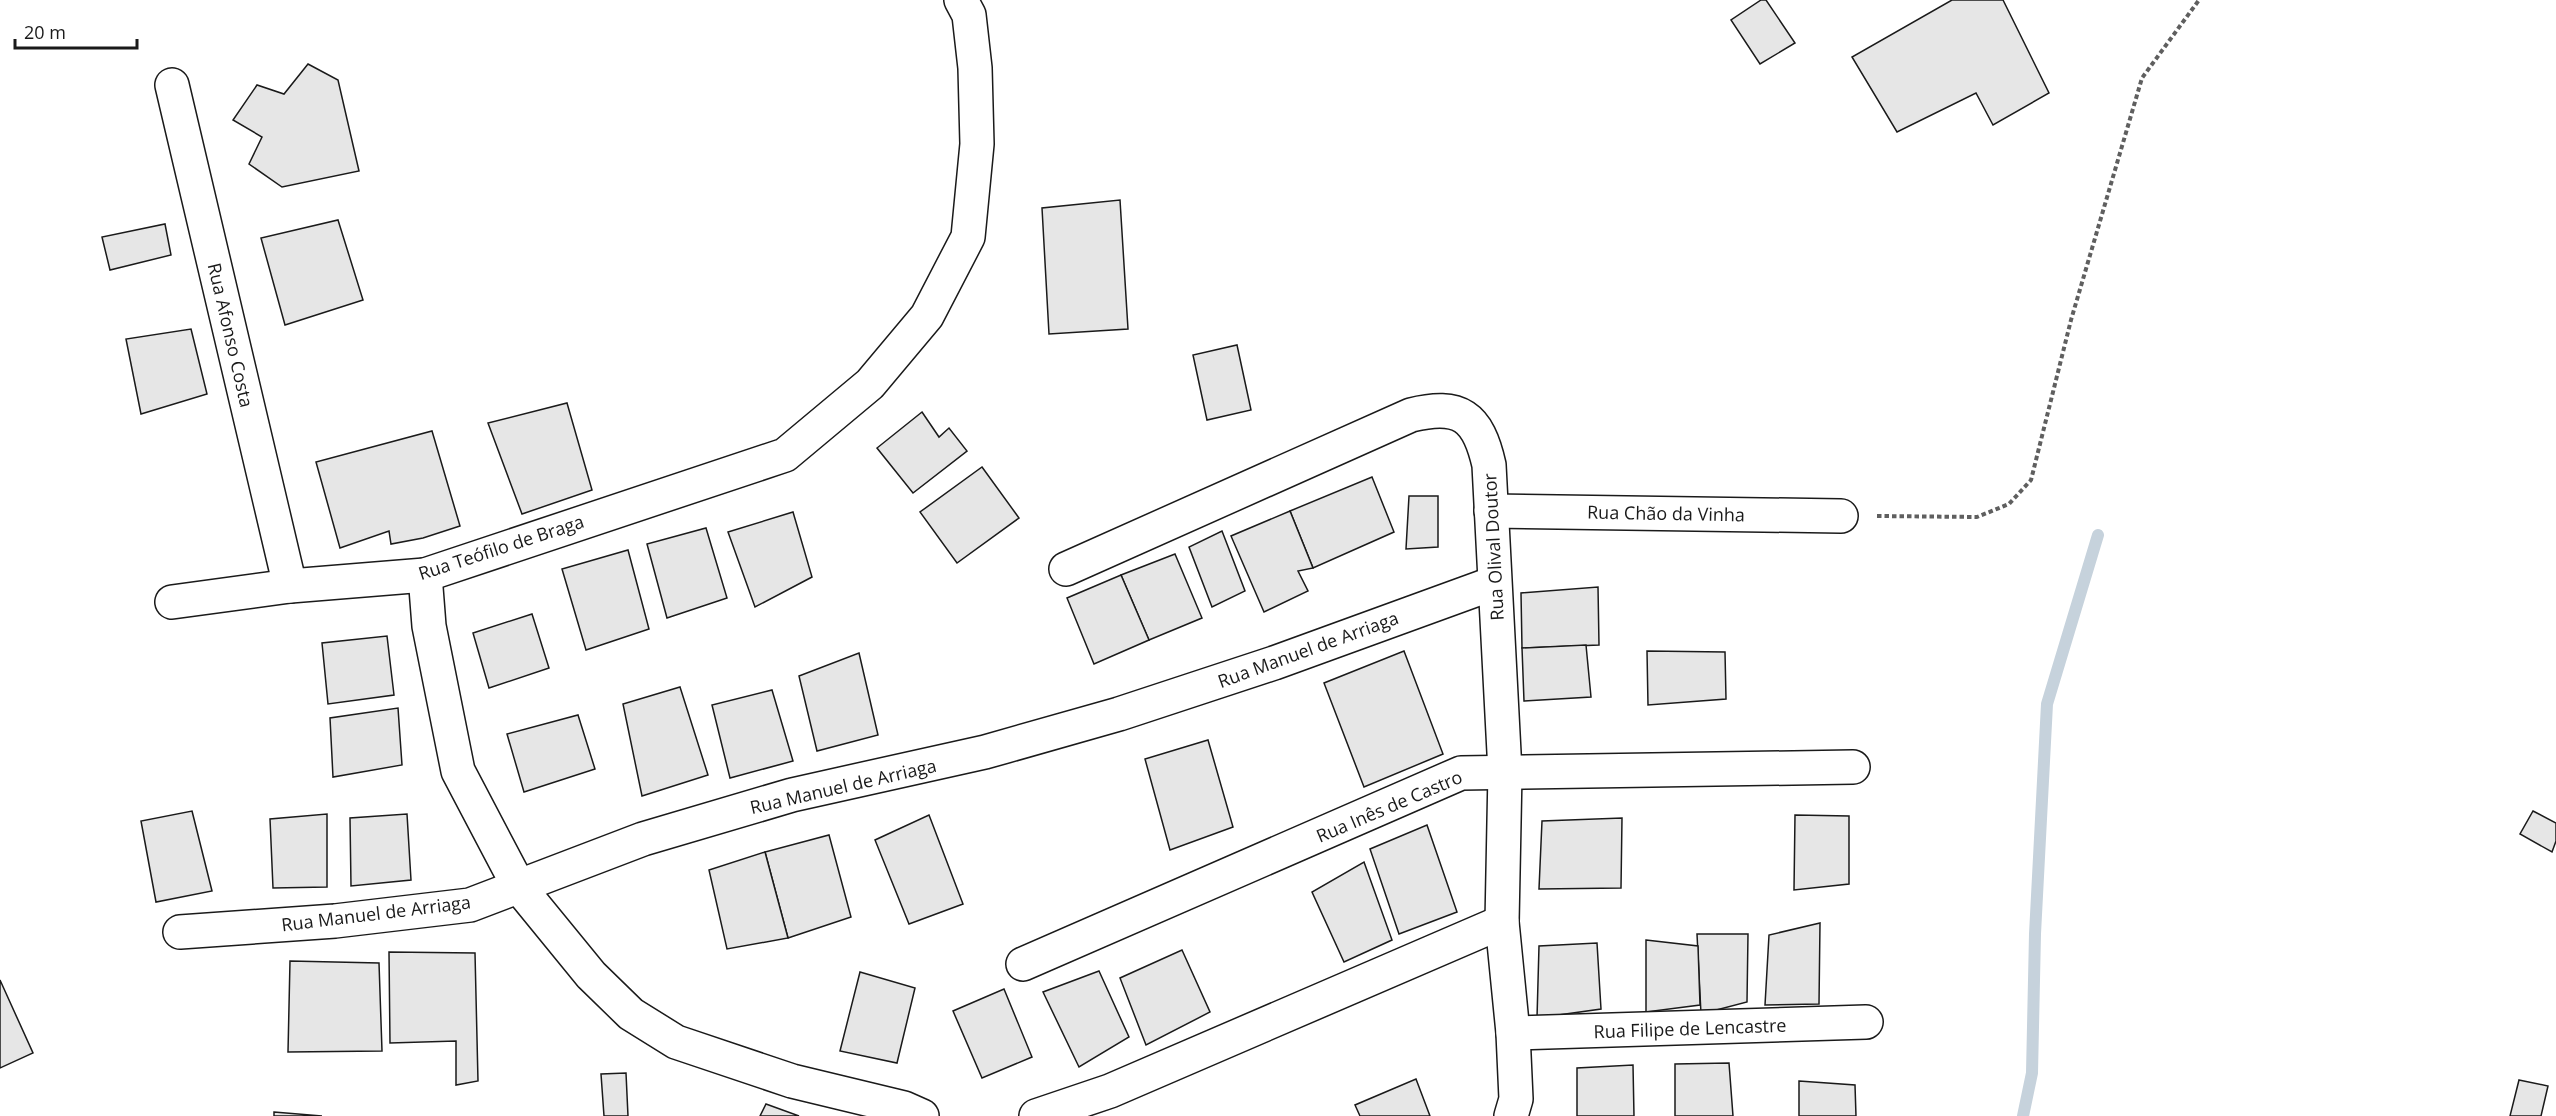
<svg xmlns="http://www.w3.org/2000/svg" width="2556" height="1116" viewBox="0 0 2556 1116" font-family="'Open Sans',sans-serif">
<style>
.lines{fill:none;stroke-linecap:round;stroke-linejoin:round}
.stream{stroke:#c6d2dc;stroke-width:12}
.building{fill:#e6e6e6;stroke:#1a1a1a;stroke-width:1.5}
.minor-casing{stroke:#1a1a1a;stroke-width:36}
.path{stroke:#5f5f5f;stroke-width:4;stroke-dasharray:4.5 3;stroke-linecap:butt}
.minor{stroke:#fff;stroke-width:33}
.labels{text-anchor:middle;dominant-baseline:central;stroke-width:4.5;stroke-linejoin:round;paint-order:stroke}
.street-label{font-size:18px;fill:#1a1a1a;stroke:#fff}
</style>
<rect width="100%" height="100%" fill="#fff"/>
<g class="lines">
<path class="stream" d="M 2023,1116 L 2032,1073 L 2035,934 L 2047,704 L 2098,535"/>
</g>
<g class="building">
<path d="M 1761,0 L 1766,0 L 1795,43 L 1760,64 L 1731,20 Z"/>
<path d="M 1952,0 L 2003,0 L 2049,93 L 1993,125 L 1976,93 L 1897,132 L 1852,57 Z"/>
<path d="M 308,64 L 338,80 L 359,171 L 282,187 L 249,164 L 262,137 L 233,120 L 257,85 L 284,94 Z"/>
<path d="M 1120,200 L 1128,329 L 1049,334 L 1042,208 Z"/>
<path d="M 338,220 L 363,300 L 285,325 L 261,238 Z"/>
<path d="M 165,224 L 171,255 L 110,270 L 102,237 Z"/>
<path d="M 191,329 L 207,394 L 141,414 L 126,339 Z"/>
<path d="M 1237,345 L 1251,410 L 1207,420 L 1193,355 Z"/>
<path d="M 567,403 L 592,490 L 522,514 L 488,423 Z"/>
<path d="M 922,412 L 939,437 L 949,428 L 967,451 L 913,493 L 877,448 Z"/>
<path d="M 432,431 L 460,526 L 423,538 L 391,544 L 389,531 L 340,548 L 316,462 Z"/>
<path d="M 982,467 L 1019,518 L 957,563 L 920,512 Z"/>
<path d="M 1372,477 L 1394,532 L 1313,568 L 1290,511 Z"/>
<path d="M 1409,496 L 1438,496 L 1438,547 L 1406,549 Z"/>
<path d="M 1290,511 L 1313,568 L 1298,571 L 1308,591 L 1264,612 L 1231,536 Z"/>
<path d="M 793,512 L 812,577 L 755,607 L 728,532 Z"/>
<path d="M 706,528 L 727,598 L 667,618 L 647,544 Z"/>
<path d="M 1222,531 L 1245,591 L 1212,607 L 1189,547 Z"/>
<path d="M 628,550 L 649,629 L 586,650 L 562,569 Z"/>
<path d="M 1175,554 L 1202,618 L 1149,640 L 1121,575 Z"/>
<path d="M 1121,575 L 1149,640 L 1094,664 L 1067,598 Z"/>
<path d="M 1598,587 L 1599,645 L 1522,648 L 1521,593 Z"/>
<path d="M 532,614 L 549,668 L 489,688 L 473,633 Z"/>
<path d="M 387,636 L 394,695 L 328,704 L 322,643 Z"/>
<path d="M 1586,645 L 1591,697 L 1524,701 L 1522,648 Z"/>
<path d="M 1404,651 L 1443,754 L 1364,787 L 1324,683 Z"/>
<path d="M 1647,651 L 1725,652 L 1726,699 L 1648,705 Z"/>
<path d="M 859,653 L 878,735 L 817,751 L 799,676 Z"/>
<path d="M 680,687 L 708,775 L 642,796 L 623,704 Z"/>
<path d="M 772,690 L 793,761 L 730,778 L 712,705 Z"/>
<path d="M 398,708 L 402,765 L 333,777 L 330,718 Z"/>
<path d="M 578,715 L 595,769 L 524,792 L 507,734 Z"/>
<path d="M 1208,740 L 1233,827 L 1170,850 L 1145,759 Z"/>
<path d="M 192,811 L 212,891 L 156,902 L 141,821 Z"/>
<path d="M 2533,811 L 2556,823 L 2556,841 L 2552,852 L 2520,834 Z"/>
<path d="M 327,814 L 327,887 L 273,888 L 270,819 Z"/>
<path d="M 407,814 L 411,880 L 351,886 L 350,818 Z"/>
<path d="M 929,815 L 963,904 L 909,924 L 875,840 Z"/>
<path d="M 1795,815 L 1849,816 L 1849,884 L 1794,890 Z"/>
<path d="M 1622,818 L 1621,888 L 1539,889 L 1542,821 Z"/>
<path d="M 1427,825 L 1457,912 L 1399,934 L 1370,849 Z"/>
<path d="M 829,835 L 851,917 L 788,938 L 765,852 Z"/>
<path d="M 765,852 L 788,938 L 727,949 L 709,870 Z"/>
<path d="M 1364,862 L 1392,940 L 1344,962 L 1312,892 Z"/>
<path d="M 1820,923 L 1819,1004 L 1765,1005 L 1769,935 Z"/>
<path d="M 1697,934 L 1748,934 L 1747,1002 L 1701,1014 Z"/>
<path d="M 1646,940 L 1698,946 L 1700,1005 L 1646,1012 Z"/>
<path d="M 1597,943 L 1601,1009 L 1537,1018 L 1539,946 Z"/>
<path d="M 1182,950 L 1210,1012 L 1146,1045 L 1120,978 Z"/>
<path d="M 389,952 L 475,953 L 478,1081 L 456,1085 L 456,1041 L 390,1043 Z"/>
<path d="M 290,961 L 379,963 L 382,1051 L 288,1052 Z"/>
<path d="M 1099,971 L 1129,1037 L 1079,1067 L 1043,992 Z"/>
<path d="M 860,972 L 915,988 L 897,1063 L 840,1051 Z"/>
<path d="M 0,980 L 33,1053 L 0,1068 Z"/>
<path d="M 1004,989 L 1032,1057 L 982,1078 L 953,1011 Z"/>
<path d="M 1729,1063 L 1733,1116 L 1675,1116 L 1675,1064 Z"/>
<path d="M 1633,1065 L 1634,1116 L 1577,1116 L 1577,1068 Z"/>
<path d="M 626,1073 L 628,1116 L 604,1116 L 601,1074 Z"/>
<path d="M 1416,1079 L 1430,1116 L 1360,1116 L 1355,1105 Z"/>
<path d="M 2519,1080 L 2548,1086 L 2541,1116 L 2510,1116 Z"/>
<path d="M 1799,1081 L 1855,1085 L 1856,1116 L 1799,1116 Z"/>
<path d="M 766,1104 L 799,1116 L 760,1116 Z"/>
<path d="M 274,1112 L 322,1116 L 274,1116 Z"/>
</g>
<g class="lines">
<defs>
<g id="minor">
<path d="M 172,85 L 290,586"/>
<path d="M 1491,511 L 1841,516"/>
<path d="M 1066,569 L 1411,415 C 1460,403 1478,416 1489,465 L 1505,772 L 1502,922 L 1513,1033 L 1516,1099 L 1511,1116"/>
<path d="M 425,575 L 429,626 L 458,771 L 519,887 L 591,975 L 631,1014 L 676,1042 L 792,1081 L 904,1108 L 922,1116"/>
<path d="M 172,602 L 290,586 L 425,575 L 785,455 L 870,384 L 927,316 L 968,237 L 977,144 L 975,68 L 969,15 L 961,0"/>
<path d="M 180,932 L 335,921 L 470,905 L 643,839 L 792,795 L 985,752 L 1119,714 L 1274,663 L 1494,583"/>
<path d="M 1023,964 L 1461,773 L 1853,767"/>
<path d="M 1513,1033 L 1866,1022"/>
<path d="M 1036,1116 L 1110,1091 L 1502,922"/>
</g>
</defs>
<use href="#minor" class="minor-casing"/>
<path class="path" d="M 1877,516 L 1977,517 L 2009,504 L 2031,480 L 2071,320 L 2142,78 L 2199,0"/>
<use href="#minor" class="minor"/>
</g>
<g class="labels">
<g class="street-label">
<text transform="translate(231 335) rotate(77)">Rua Afonso Costa</text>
<text transform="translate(1666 513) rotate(1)">Rua Chão da Vinha</text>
<text transform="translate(501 547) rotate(-18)">Rua Teófilo de Braga</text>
<text transform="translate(1493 547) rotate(-93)">Rua Olival Doutor</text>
<text transform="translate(1308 649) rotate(-20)">Rua Manuel de Arriaga</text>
<text transform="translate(843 786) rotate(-13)">Rua Manuel de Arriaga</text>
<text transform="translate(1389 806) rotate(-23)">Rua Inês de Castro</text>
<text transform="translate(376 913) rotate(-7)">Rua Manuel de Arriaga</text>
<text transform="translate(1690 1028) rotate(-2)">Rua Filipe de Lencastre</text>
</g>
</g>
<path d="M15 39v9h122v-9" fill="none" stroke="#1a1a1a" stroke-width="3"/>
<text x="24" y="39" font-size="18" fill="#1a1a1a" stroke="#ffffff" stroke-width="4.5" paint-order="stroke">20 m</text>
</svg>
